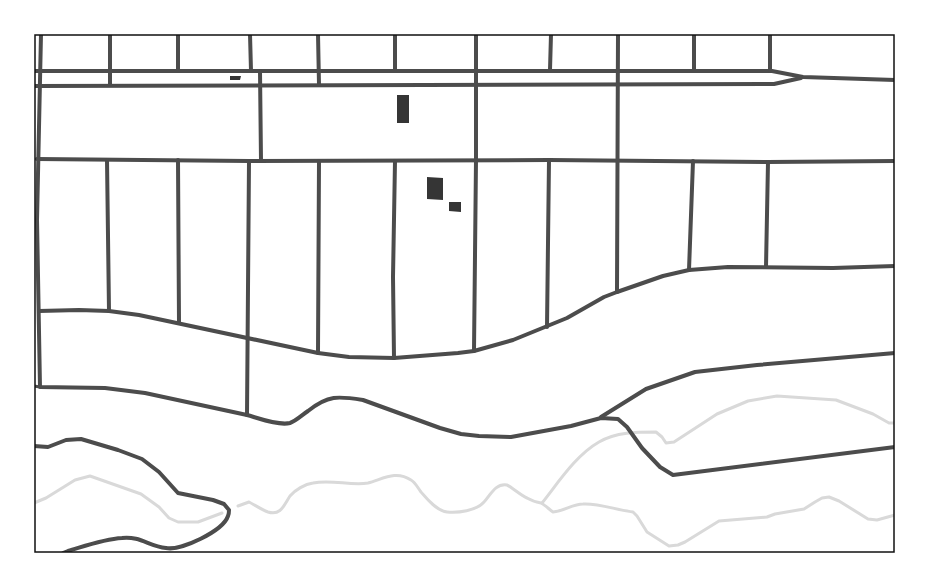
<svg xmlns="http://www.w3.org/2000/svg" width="929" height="587" viewBox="0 0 929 587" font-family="'IBM Plex Serif',serif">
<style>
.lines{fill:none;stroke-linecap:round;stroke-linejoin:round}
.stream{stroke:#d9d9d9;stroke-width:3}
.building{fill:#353535}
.service{stroke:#4c4c4c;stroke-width:3}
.minor{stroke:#4c4c4c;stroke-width:4}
.neatline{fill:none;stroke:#111;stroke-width:1.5}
</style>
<rect width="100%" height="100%" fill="#fff"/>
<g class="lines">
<g class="stream">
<path d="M 34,503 L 46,498 L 75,480 L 90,476 L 141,494 L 159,507 L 169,518 L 178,522 L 198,522 L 222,513"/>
<path d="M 542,503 C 558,483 576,455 599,442 C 616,432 637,432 656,432 L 662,437 L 666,443 L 674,442 L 717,414 L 748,401 L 777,396 L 836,400 L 873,414 L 889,423 L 895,423"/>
<path d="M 238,506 L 249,502 C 255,505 262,510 268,512 C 281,516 284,505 290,496 C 295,490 305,484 313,483 C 331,479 351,486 368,483 C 383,479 396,470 411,480 C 415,482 418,488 421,492 C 427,499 437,511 447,512 C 458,513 476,511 484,502 C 490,496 495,483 507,485 C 510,486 522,496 527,498 C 532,501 536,502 541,503 C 545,505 550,510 553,512 C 564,511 573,504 583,504 C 599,503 616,510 633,512 L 637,516 L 647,532 L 669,546 L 678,545 L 685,542 L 719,521 L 767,517 L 775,514 L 804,509 L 815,502 L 822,498 L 829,497 L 839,501 L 868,519 L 877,520 L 895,515"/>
</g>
</g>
<g class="building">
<path d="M 230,76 L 241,76 L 240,80 L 230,80 Z"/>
<rect x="397" y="95" width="12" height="28"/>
<path d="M 427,177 L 443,178 L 443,200 L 427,199 Z"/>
<path d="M 449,202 L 461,202 L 461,212 L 449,211 Z"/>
</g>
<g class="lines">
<path class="service" d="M 34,386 L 40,387"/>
<g class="minor">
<path d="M 41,34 L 37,220 L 40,387 L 105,388 L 145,393 L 247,415 L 249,161"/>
<path d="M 110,34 L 110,85"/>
<path d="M 178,34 L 178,70"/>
<path d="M 250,34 L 251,71"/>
<path d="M 318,34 L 319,85"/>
<path d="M 395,34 L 395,71"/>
<path d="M 694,34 L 694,70"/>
<path d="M 550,70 L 551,34"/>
<path d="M 34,71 L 772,71 L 803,77 L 895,80"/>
<path d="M 260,71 L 261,161"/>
<path d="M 770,71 L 770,34"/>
<path d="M 34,86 L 774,84 L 801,78"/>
<path d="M 37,159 L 249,161 L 549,160 L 768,162 L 895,161"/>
<path d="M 107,160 L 109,311"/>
<path d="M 178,160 L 179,323"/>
<path d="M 766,267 L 768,162"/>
<path d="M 689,270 L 693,161"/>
<path d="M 617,292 L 618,34"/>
<path d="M 39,311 L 79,310 L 109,311 L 139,315 L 318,353 L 349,357 L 394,358 L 458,353 L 474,351 L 513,340 L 567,318 L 604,297 L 617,292 L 663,276 L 689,270 L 728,267 L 833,268 L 895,266"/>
<path d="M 547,327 L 549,160"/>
<path d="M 474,351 L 476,160 L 476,34"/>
<path d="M 318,353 L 319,161"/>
<path d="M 394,358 L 393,277 L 395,161"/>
<path d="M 247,415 C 258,418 279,426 290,423 C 296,421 302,415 308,411 C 328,395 338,396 363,400 L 440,428 L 461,434 L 479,436 L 511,437 L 571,426 L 601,418 L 618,419 L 627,427 L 642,448 L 660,467 L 673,475 L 895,447"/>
<path d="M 601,417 L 646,389 L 695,372 L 757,365 L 895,353"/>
<path d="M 34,446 L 48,447 L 66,440 L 81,439 L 118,450 L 142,459 L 159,472 L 178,493 L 213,500 L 224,504 L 229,510 C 229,512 229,514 228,516 C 223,531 181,551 166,548 C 149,546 140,536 122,538 C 104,539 85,546 68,551 L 63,553"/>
</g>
</g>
<rect width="929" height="587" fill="none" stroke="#ffffff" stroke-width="70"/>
<rect x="35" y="35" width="859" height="517" class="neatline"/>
</svg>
